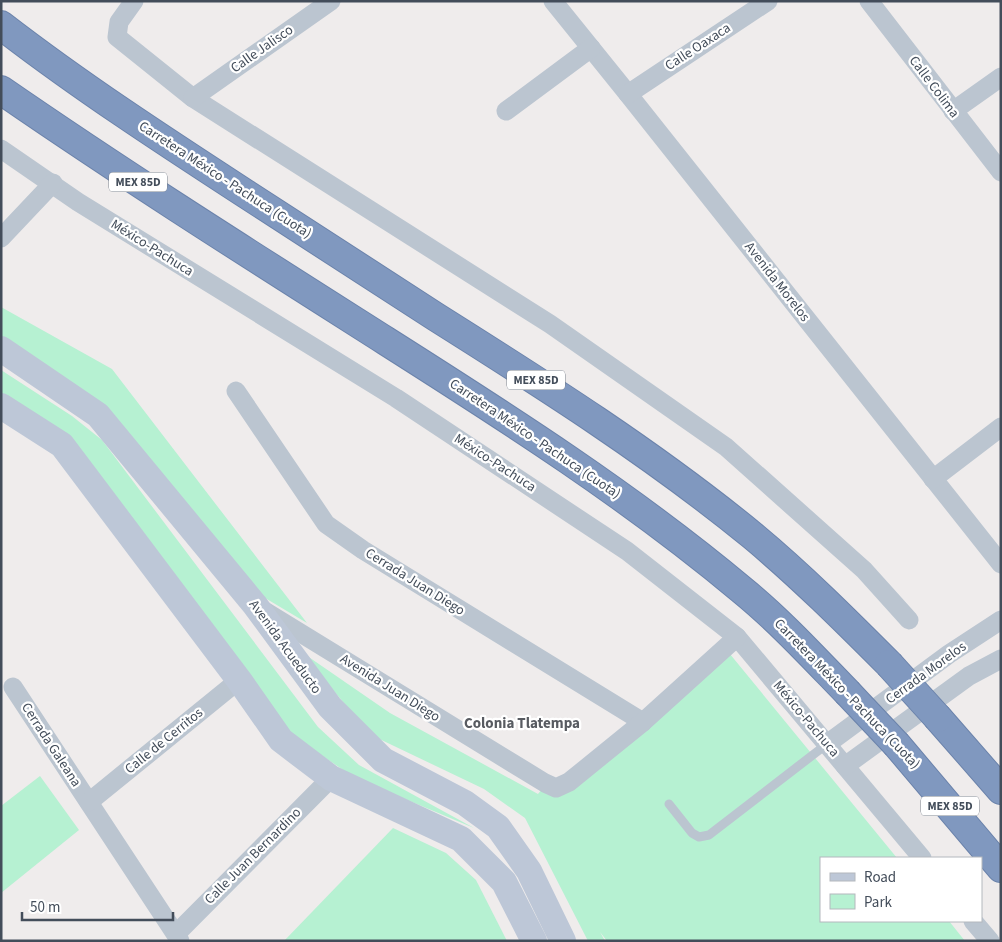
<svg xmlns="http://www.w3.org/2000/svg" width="1002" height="942" viewBox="0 0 1002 942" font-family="'Source Sans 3',sans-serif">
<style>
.green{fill:#b6f1d2}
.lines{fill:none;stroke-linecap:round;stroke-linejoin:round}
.highway-casing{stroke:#6b83ab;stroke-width:30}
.lane{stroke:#bbc5d0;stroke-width:9}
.street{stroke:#bbc5d0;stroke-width:19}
.secondary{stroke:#bdc7d7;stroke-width:26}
.highway{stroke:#8098bf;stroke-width:28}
.highway-bridge-casing{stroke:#6b83ab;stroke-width:30;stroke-linecap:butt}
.highway-bridge{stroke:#8098bf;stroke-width:28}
.labels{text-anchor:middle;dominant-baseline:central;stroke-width:4.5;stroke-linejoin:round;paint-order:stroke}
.shield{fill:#fff;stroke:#7b828c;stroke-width:1}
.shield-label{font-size:12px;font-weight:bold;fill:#434d5a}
.street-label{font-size:14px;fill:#434d5a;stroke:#fff}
.neighbourhood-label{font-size:15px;font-weight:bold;fill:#585b61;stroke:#fff}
</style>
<rect width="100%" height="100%" fill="#efecec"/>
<g class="green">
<path d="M 1,307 L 112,369 L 307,623 L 255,592 L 108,411 L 1,338 Z"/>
<path d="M 1,370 L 72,416 L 102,440 L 318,727 L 359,765 L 474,828 L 355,778 L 293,736 L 1,393 Z"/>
<path d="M 725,648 L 897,858 L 821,858 L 821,921 L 949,921 L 965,941 L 607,941 L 600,932 L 605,941 L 588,941 L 525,818 L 484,789 L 371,735 L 300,651 L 390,713 L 538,794 L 542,789 L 557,788 Z"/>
<path d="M 40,776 L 79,830 L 1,893 L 1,806 Z"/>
<path d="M 393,828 L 446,853 L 476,880 L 507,941 L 284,941 Z"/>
</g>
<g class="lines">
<defs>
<g id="highway">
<path d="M 1,25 C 80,86 163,140 246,194 C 309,235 372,276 436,317 C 544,385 653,454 753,536 C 801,576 845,620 889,664"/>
<path d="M 1,90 C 127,177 257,259 386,341 C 509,419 631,497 742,590 C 780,621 813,657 847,692"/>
<path d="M 938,718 L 1001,790"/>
<path d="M 897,745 L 1001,868"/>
</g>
</defs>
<use href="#highway" class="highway-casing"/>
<path class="lane" d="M 669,804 L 692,833 L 699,837 L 709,835 L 827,744"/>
<g class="street">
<path d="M 134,1 L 119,22 L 117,37 L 193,98 L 550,324 L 726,447 L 864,570 L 909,620"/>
<path d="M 553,1 L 628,94 L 1001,564"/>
<path d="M 869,1 L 1001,172"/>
<path d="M 628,94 L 768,1"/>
<path d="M 193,98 L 331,1"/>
<path d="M 506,111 L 591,48"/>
<path d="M 953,111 L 1001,77"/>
<path d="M 1,149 L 78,202 L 396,398 L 627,551 L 737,637 L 922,858"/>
<path d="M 1,238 L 53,183"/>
<path d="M 236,391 L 326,524 L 363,550 L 643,722"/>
<path d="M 933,479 L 1001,427"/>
<path d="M 263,610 L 545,783 L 556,788 L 569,782 L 643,722 L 737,637"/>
<path d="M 13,687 L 180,941"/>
<path d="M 827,744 L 949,654 L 1001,620"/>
<path d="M 845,766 L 969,676 L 1001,659"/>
<path d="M 89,802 L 239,680"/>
<path d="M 973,921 L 990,941"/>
<path d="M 176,934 L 331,778"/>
</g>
<g class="secondary">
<path d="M 1,349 L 98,415 L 255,605 L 330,707 L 383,760 L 465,803 L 498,827 L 529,871 L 563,941"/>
<path d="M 1,406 L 62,445 L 239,680 L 281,740 L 331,778 L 461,839 L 504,882 L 534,941"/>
</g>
<use href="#highway" class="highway"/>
<defs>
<g id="highway-bridge">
<path d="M 889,664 L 938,718"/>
<path d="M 847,692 L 897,745"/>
</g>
</defs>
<use href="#highway-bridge" class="highway-bridge-casing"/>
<use href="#highway-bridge" class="highway-bridge"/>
</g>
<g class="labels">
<g class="shield">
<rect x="109" y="172.5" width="58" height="19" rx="4"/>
<rect x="507" y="370.5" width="58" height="19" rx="4"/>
<rect x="921" y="796.5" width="58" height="19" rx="4"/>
</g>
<g class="shield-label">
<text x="138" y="182">MEX 85D</text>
<text x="536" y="380">MEX 85D</text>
<text x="950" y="806">MEX 85D</text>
</g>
<g class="street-label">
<text transform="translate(698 47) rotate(-33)">Calle Oaxaca</text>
<text transform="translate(262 49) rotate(-35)">Calle Jalisco</text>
<text transform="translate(934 87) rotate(53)">Calle Colima</text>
<text transform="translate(225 180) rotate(33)">Carretera México - Pachuca (Cuota)</text>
<text transform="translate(152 248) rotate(32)">México-Pachuca</text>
<text transform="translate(777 282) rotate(52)">Avenida Morelos</text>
<text transform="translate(535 439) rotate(34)">Carretera México - Pachuca (Cuota)</text>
<text transform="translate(495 463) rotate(33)">México-Pachuca</text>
<text transform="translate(415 582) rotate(32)">Cerrada Juan Diego</text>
<text transform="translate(285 647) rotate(54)">Avenida Acueducto</text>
<text transform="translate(926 673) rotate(-36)">Cerrada Morelos</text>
<text transform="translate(390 688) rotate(32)">Avenida Juan Diego</text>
<text transform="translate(847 694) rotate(46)">Carretera México - Pachuca (Cuota)</text>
<text transform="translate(806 719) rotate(50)">México-Pachuca</text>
<text transform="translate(164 741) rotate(-39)">Calle de Cerritos</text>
<text transform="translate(51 745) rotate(57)">Cerrada Galeana</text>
<text transform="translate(253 856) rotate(-45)">Calle Juan Bernardino</text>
</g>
<g class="neighbourhood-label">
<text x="522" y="723">Colonia Tlatempa</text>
</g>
</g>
<rect width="1002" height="942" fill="none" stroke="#434d5a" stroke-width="5"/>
<rect x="820" y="857" width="162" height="65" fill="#ffffff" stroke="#b4b8bd"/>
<rect x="830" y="873" width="25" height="8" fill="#bdc7d7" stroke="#b4b8bd"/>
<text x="864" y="882" font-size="15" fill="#434d5a">Road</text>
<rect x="830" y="894" width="25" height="15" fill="#b6f1d2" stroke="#b4b8bd"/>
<text x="864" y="907" font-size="15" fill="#434d5a">Park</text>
<path d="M22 912v8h151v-8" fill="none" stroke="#434d5a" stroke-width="2.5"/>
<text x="30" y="912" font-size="15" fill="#434d5a" stroke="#ffffff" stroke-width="4" paint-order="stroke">50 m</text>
</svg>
